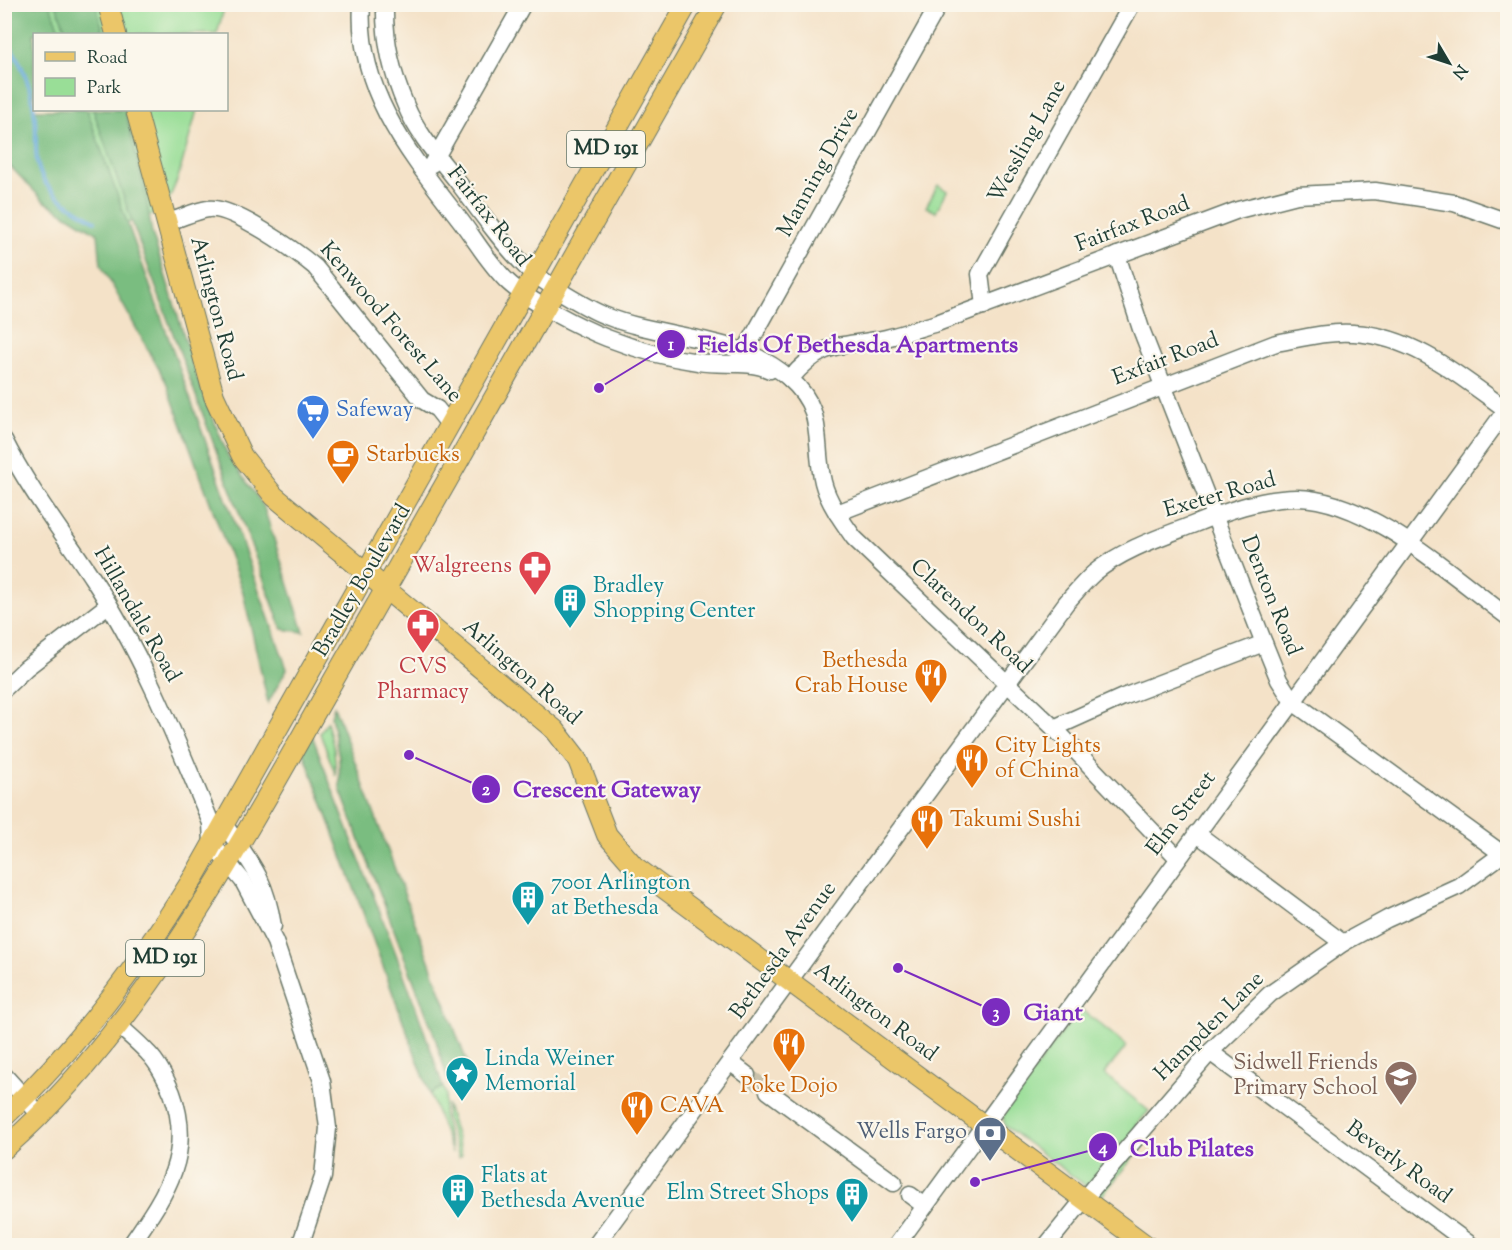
<svg xmlns="http://www.w3.org/2000/svg" width="1512" height="1250" viewBox="0 0 1512 1250" font-family="'Sorts Mill Goudy',serif">
<style>
.green{fill:#99de97;stroke:#5c8e66;stroke-width:1.5}
.forest{fill:#7abd80;stroke:#4c7d5a;stroke-width:1.5}
.lines{fill:none;stroke-linecap:round;stroke-linejoin:round}
.stream{stroke:#67abdc;stroke-width:4}
.minor-tunnel{stroke:#c9c1aa;stroke-width:16;stroke-dasharray:16 8;stroke-linecap:butt}
.minor-casing{stroke:#6a7768;stroke-width:19}
.major-casing{stroke:#6a7768;stroke-width:22}
.minor{stroke:#fff;stroke-width:16}
.major{stroke:#ebc669;stroke-width:20}
.labels{text-anchor:middle;dominant-baseline:central;stroke-width:4.5;stroke-linejoin:round;paint-order:stroke}
.shield{fill:#fbf7ec;stroke:#61756b;stroke-width:1.5}
.shield-label{font-size:21px;font-weight:bold;fill:#1f3d34}
.street-label{font-size:22px;fill:#1f3d34;stroke:#fbf7ec}
.shop-label{font-size:22px;fill:#366cbe;stroke:#fbf7ec;text-anchor:start}
.food-label{font-size:22px;fill:#c56008;stroke:#fbf7ec;text-anchor:start}
.health-label{font-size:22px;fill:#be3a42;stroke:#fbf7ec;text-anchor:end}
.culture-label{font-size:22px;fill:#0d838f;stroke:#fbf7ec;text-anchor:start}
.education-label{font-size:22px;fill:#785e54;stroke:#fbf7ec;text-anchor:end}
.service-label{font-size:22px;fill:#4e5e75;stroke:#fbf7ec;text-anchor:end}
.leader{fill:none;stroke:#7b2cbf;stroke-width:2}
.callout-dot{fill:#7b2cbf;stroke:#fbf7ec;stroke-width:2}
.mark-label{font-size:18px;text-anchor:middle;font-weight:bold;fill:#fff}
.callout-label{font-size:24px;text-anchor:middle;font-weight:bold;fill:#7b2cbf;stroke:#fbf7ec;stroke-width:4.5;stroke-linejoin:round;paint-order:stroke}
</style>
<rect width="100%" height="100%" fill="#fbf7ec"/>
<filter id="ink" filterUnits="userSpaceOnUse"><feTurbulence type="fractalNoise" baseFrequency=".0167" numOctaves="2"/><feDisplacementMap in="SourceGraphic" scale="12" xChannelSelector="R" yChannelSelector="G"/><feConvolveMatrix kernelMatrix="1 2 1 2 8 2 1 2 1" color-interpolation-filters="sRGB"/></filter>
<filter id="wash" filterUnits="userSpaceOnUse"><feTurbulence type="fractalNoise" baseFrequency=".008" numOctaves="4" result="noise"/><feDisplacementMap in="SourceGraphic" scale="24" xChannelSelector="R" yChannelSelector="G"/><feGaussianBlur stdDeviation="1.35" result="paint"/><feColorMatrix in="noise" values="0 0 0 0 0 0 0 0 0 0 0 0 0 0 0 0 0 1.4 0 .05"/><feComposite in="paint" operator="in"/></filter>
<g filter="url(#wash)">
<rect width="100%" height="100%" fill="#f4e2c8"/>
<g class="green">
<path d="M 4,5 L 225,5 L 217,34 L 34,34 L 34,110 L 197,110 L 178,178 L 164,211 L 98,233 L 44,201 L 5,161 Z"/>
<path d="M 938,185 L 947,191 L 936,212 L 926,207 Z"/>
<path d="M 327,722 L 334,749 L 336,776 L 320,733 Z"/>
<path d="M 1080,1008 L 1127,1046 L 1104,1074 L 1149,1111 L 1136,1125 L 1150,1136 L 1101,1197 L 1005,1126 L 1002,1113 Z"/>
<path d="M 443,1087 L 446,1094 L 443,1115 L 452,1153 L 430,1094 Z"/>
<path d="M 447,1105 L 462,1155 L 459,1157 L 446,1117 Z"/>
</g>
<g class="forest">
<path d="M 4,5 L 50,5 L 61,34 L 34,34 L 34,110 L 87,110 L 287,669 L 268,703 L 243,592 L 166,382 L 101,265 L 98,234 L 44,201 L 5,161 Z"/>
<path d="M 56,5 L 96,5 L 104,34 L 67,34 Z"/>
<path d="M 93,110 L 125,110 L 145,191 L 152,233 L 197,377 L 228,456 L 263,505 L 304,632 L 282,629 L 137,236 Z"/>
<path d="M 334,706 L 468,1065 L 462,1085 L 449,1084 L 434,1034 L 340,789 L 339,757 L 331,716 Z"/>
<path d="M 312,735 C 355,853 405,968 443,1087 L 430,1094 L 303,750 Z"/>
</g>
<g class="lines">
<path class="stream" d="M 4,38 C 23,62 32,89 35,118 C 38,143 31,163 47,185 C 59,201 78,210 95,221"/>
</g>
</g>
<g filter="url(#ink)">
<g class="lines">
<path class="minor-tunnel" d="M 747,1075 L 768,1091"/>
<defs>
<g id="minor">
<path d="M 362,4 C 356,91 411,156 461,221 C 476,241 490,265 508,282 C 527,300 581,328 607,338 C 635,349 668,358 698,362 C 722,366 748,360 770,370"/>
<path d="M 385,4 C 384,40 392,74 406,106 C 417,133 439,158 457,181 C 479,210 500,241 525,266 C 539,280 588,309 606,316 C 666,340 739,334 789,378 C 827,411 813,441 823,482 C 828,502 842,521 854,538 L 1054,728 L 1177,857"/>
<path d="M 432,164 L 523,4"/>
<path d="M 167,222 C 180,219 194,211 208,209 C 232,205 296,251 315,267 L 422,400 L 437,409 L 448,423"/>
<path d="M 1117,255 L 1141,329 L 1264,643 L 1279,680 L 1293,702 L 1508,858"/>
<path d="M 984,306 L 980,274 L 1132,4"/>
<path d="M 740,360 L 939,4"/>
<path d="M 790,379 C 824,339 840,348 886,338 C 903,334 920,328 937,323 L 1238,210 L 1297,195 L 1375,191 L 1454,203 L 1508,222"/>
<path d="M 4,440 C 29,490 63,533 93,579 C 143,655 176,739 211,823 L 212,844 L 243,881 L 275,942 L 322,1081 L 328,1128 L 323,1177 L 300,1246"/>
<path d="M 837,513 L 1276,343 C 1302,338 1328,331 1354,333 C 1414,336 1461,377 1508,411"/>
<path d="M 4,689 L 26,668 L 108,605"/>
<path d="M 1054,728 L 1123,697 L 1264,643"/>
<path d="M 212,823 L 224,824 C 251,863 265,877 273,926"/>
<path d="M 1196,833 L 1343,943"/>
<path d="M 118,1025 C 128,1034 139,1043 148,1053 C 159,1064 166,1079 172,1093 C 195,1155 164,1196 130,1246"/>
<path d="M 1210,1052 L 1472,1246"/>
<path d="M 730,1062 L 747,1075"/>
<path d="M 4,1075 L 41,1116"/>
<path d="M 768,1091 L 894,1183"/>
<path d="M 910,1195 L 925,1206"/>
<path d="M 595,1246 L 1066,603 C 1075,593 1084,582 1094,573 C 1122,550 1158,538 1192,525 C 1224,512 1261,498 1297,498 C 1370,499 1451,575 1508,617"/>
<path d="M 896,1246 L 1506,410"/>
<path d="M 1046,1246 L 1093,1188 L 1210,1052 L 1270,994 L 1343,943 L 1387,919 L 1459,886 L 1508,850"/>
</g>
<g id="major">
<path d="M 108,4 L 116,34"/>
<path d="M 136,110 L 214,396 L 242,456 L 274,496 L 555,730 L 578,760 L 607,835 L 634,866 L 1147,1246"/>
<path d="M 4,1117 C 79,1046 141,962 195,875 L 687,4"/>
<path d="M 4,1149 C 147,1024 251,824 345,660 C 470,442 592,223 717,4"/>
</g>
</defs>
<use href="#minor" class="minor-casing"/>
<use href="#major" class="major-casing"/>
<use href="#minor" class="minor"/>
<use href="#major" class="major"/>
</g>
</g>
<defs>
<symbol id="supermarket-pin" viewBox="-11 -11 22 30"><path d="M0 17L-7.5 6A9.5 9.5 0 1 1 7.5 6Z" fill="#3f7fe0" stroke="#fbf7ec"/><path d="M-6-5.5h2.5l.6 2H6L4.5 2H-2.5L-4.4-4H-6ZM-1.5 3.2a1.3 1.3 0 1 0 .1 0ZM3 3.2a1.3 1.3 0 1 0 .1 0Z" fill="#fff"/></symbol>
<symbol id="cafe-pin" viewBox="-11 -11 22 30"><path d="M0 17L-7.5 6A9.5 9.5 0 1 1 7.5 6Z" fill="#e8710a" stroke="#fbf7ec"/><path d="M-5.5-4.5H6V0H3Q3 3.5 0 3.5H-2.5Q-5.5 3.5-5.5 0ZM3-3.2v2h1.7v-2ZM-6 4.5H4V6H-6Z" fill="#fff"/></symbol>
<symbol id="pharmacy-pin" viewBox="-11 -11 22 30"><path d="M0 17L-7.5 6A9.5 9.5 0 1 1 7.5 6Z" fill="#e0444e" stroke="#fbf7ec"/><path d="M-2-6h4v4h4v4h-4v4h-4v-4h-4v-4h4Z" fill="#fff"/></symbol>
<symbol id="building-pin" viewBox="-11 -11 22 30"><path d="M0 17L-7.5 6A9.5 9.5 0 1 1 7.5 6Z" fill="#0f9aa8" stroke="#fbf7ec"/><path d="M-4-6H4V6H1V3H-1V6H-4ZM-2.5-4.3h1.7v1.8h-1.7ZM.8-4.3h1.7v1.8H.8ZM-2.5-1h1.7V.8h-1.7ZM.8-1h1.7V.8H.8Z" fill="#fff"/></symbol>
<symbol id="restaurant-pin" viewBox="-11 -11 22 30"><path d="M0 17L-7.5 6A9.5 9.5 0 1 1 7.5 6Z" fill="#e8710a" stroke="#fbf7ec"/><path d="M-5-6h1v4h1v-4h1v4h1v-4h1v5L-1.5 .5V6h-2V.5L-5-1ZM5-6V6H3V1.5H1.5Q1.5-4 5-6Z" fill="#fff"/></symbol>
<symbol id="sight-pin" viewBox="-11 -11 22 30"><path d="M0 17L-7.5 6A9.5 9.5 0 1 1 7.5 6Z" fill="#0f9aa8" stroke="#fbf7ec"/><path d="M0-6L1.8-2.2L6-1.7L2.9 1.2L3.7 5.4L0 3.3L-3.7 5.4L-2.9 1.2L-6-1.7L-1.8-2.2Z" fill="#fff"/></symbol>
<symbol id="school-pin" viewBox="-11 -11 22 30"><path d="M0 17L-7.5 6A9.5 9.5 0 1 1 7.5 6Z" fill="#8d6e63" stroke="#fbf7ec"/><path d="M0-5L7-2L0 1L-7-2ZM-4 1L0 2.5L4 1V4Q0 6-4 4Z" fill="#fff"/></symbol>
<symbol id="bank-pin" viewBox="-11 -11 22 30"><path d="M0 17L-7.5 6A9.5 9.5 0 1 1 7.5 6Z" fill="#5c6f8a" stroke="#fbf7ec"/><path d="M-6-4H6V4H-6ZM0-2.3a2.3 2.3 0 1 0 0 4.6a2.3 2.3 0 1 0 0-4.6Z" fill="#fff"/></symbol>
</defs>
<g fill-rule="evenodd">
<use href="#supermarket-pin" x="294" y="392" width="38" height="52"/>
<use href="#cafe-pin" x="324" y="437" width="38" height="52"/>
<use href="#pharmacy-pin" x="516" y="548" width="38" height="52"/>
<use href="#building-pin" x="551" y="581" width="38" height="52"/>
<use href="#pharmacy-pin" x="404" y="606" width="38" height="52"/>
<use href="#restaurant-pin" x="912" y="656" width="38" height="52"/>
<use href="#restaurant-pin" x="953" y="741" width="38" height="52"/>
<use href="#restaurant-pin" x="908" y="802" width="38" height="52"/>
<use href="#building-pin" x="509" y="878" width="38" height="52"/>
<use href="#restaurant-pin" x="770" y="1025" width="38" height="52"/>
<use href="#sight-pin" x="443" y="1054" width="38" height="52"/>
<use href="#school-pin" x="1382" y="1058" width="38" height="52"/>
<use href="#restaurant-pin" x="618" y="1088" width="38" height="52"/>
<use href="#bank-pin" x="971" y="1114" width="38" height="52"/>
<use href="#building-pin" x="439" y="1171" width="38" height="52"/>
<use href="#building-pin" x="833" y="1175" width="38" height="52"/>
</g>
<g class="labels">
<g class="shield">
<rect x="567" y="131" width="78" height="36" rx="4.5"/>
<rect x="126" y="940" width="78" height="36" rx="4.5"/>
</g>
<g class="shield-label">
<text x="606" y="149">MD 191</text>
<text x="165" y="958">MD 191</text>
</g>
<g class="street-label">
<text transform="translate(1028 142) rotate(-61)">Wessling Lane</text>
<text transform="translate(819 173) rotate(-61)">Manning Drive</text>
<text transform="translate(488 217) rotate(52)">Fairfax Road</text>
<text transform="translate(1133 225) rotate(-21)">Fairfax Road</text>
<text transform="translate(215 309) rotate(75)">Arlington Road</text>
<text transform="translate(390 323) rotate(49)">Kenwood Forest Lane</text>
<text transform="translate(1166 360) rotate(-21)">Exfair Road</text>
<text transform="translate(1220 496) rotate(-16)">Exeter Road</text>
<text transform="translate(363 581) rotate(-60)">Bradley Boulevard</text>
<text transform="translate(1270 596) rotate(68)">Denton Road</text>
<text transform="translate(136 615) rotate(60)">Hillandale Road</text>
<text transform="translate(970 617) rotate(43)">Clarendon Road</text>
<text transform="translate(521 673) rotate(41)">Arlington Road</text>
<text transform="translate(1182 814) rotate(-53)">Elm Street</text>
<text transform="translate(784 951) rotate(-54)">Bethesda Avenue</text>
<text transform="translate(875 1013) rotate(37)">Arlington Road</text>
<text transform="translate(1210 1027) rotate(-45)">Hampden Lane</text>
<text transform="translate(1398 1163) rotate(36)">Beverly Road</text>
</g>
<g class="shop-label">
<text x="336" y="411">Safeway</text>
</g>
<g class="food-label">
<text x="366" y="456">Starbucks</text>
<text x="908" y="662" text-anchor="end">Bethesda<tspan x="908" dy="25">Crab House</tspan></text>
<text x="995" y="747">City Lights<tspan x="995" dy="25">of China</tspan></text>
<text x="950" y="821">Takumi Sushi</text>
<text x="789" y="1087" text-anchor="middle">Poke Dojo</text>
<text x="660" y="1107">CAVA</text>
</g>
<g class="health-label">
<text x="512" y="567">Walgreens</text>
<text x="423" y="668" text-anchor="middle">CVS<tspan x="423" dy="25">Pharmacy</tspan></text>
</g>
<g class="culture-label">
<text x="593" y="587">Bradley<tspan x="593" dy="25">Shopping Center</tspan></text>
<text x="551" y="884">7001 Arlington<tspan x="551" dy="25">at Bethesda</tspan></text>
<text x="485" y="1060">Linda Weiner<tspan x="485" dy="25">Memorial</tspan></text>
<text x="481" y="1177">Flats at<tspan x="481" dy="25">Bethesda Avenue</tspan></text>
<text x="829" y="1194" text-anchor="end">Elm Street Shops</text>
</g>
<g class="education-label">
<text x="1378" y="1064">Sidwell Friends<tspan x="1378" dy="25">Primary School</tspan></text>
</g>
<g class="service-label">
<text x="967" y="1133">Wells Fargo</text>
</g>
</g>
<path class="leader" d="M599 388L671 344M409 755L486 789M898 968L996 1012M975 1182L1103 1147"/>
<g class="callout-dot">
<circle cx="599" cy="388" r="6"/>
<circle cx="409" cy="755" r="6"/>
<circle cx="898" cy="968" r="6"/>
<circle cx="975" cy="1182" r="6"/>
<circle cx="671" cy="344" r="15"/>
<circle cx="486" cy="789" r="15"/>
<circle cx="996" cy="1012" r="15"/>
<circle cx="1103" cy="1147" r="15"/>
</g>
<g class="mark-label">
<text x="671" y="350">1</text>
<text x="486" y="795">2</text>
<text x="996" y="1018">3</text>
<text x="1103" y="1153">4</text>
</g>
<g class="callout-label">
<text x="858" y="352">Fields Of Bethesda Apartments</text>
<text x="607" y="797">Crescent Gateway</text>
<text x="1053" y="1020">Giant</text>
<text x="1192" y="1156">Club Pilates</text>
</g>
<rect width="1512" height="1250" fill="none" stroke="#fbf7ec" stroke-width="24"/>
<rect x="33" y="33" width="195" height="78" fill="#fbf7ec" stroke="#a3ada2" stroke-width="1.5"/>
<rect x="45" y="52" width="30" height="9" fill="#ebc669" stroke="#a3ada2" stroke-width="1.5"/>
<text x="87" y="63" font-size="18" fill="#1f3d34">Road</text>
<rect x="45" y="78" width="30" height="18" fill="#99de97" stroke="#a3ada2" stroke-width="1.5"/>
<text x="87" y="93" font-size="18" fill="#1f3d34">Park</text>
<g transform="translate(1449 63) rotate(129)" stroke="#fbf7ec" stroke-width="4.5" paint-order="stroke">
<path d="M0-4.5L10 22L0 15L-10 22Z" fill="#1f3d34"/>
<text y="-9" font-size="16" font-weight="bold" text-anchor="middle" fill="#1f3d34">N</text>
</g>
</svg>
